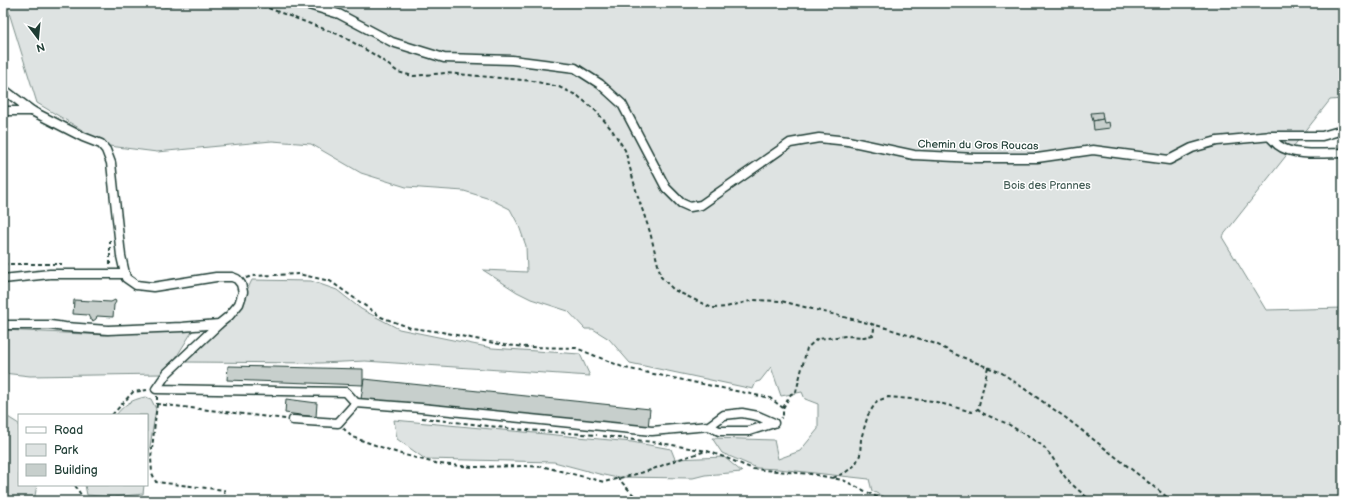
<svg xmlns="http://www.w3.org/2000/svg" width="1346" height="504" viewBox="0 0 1346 504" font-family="'Balsamiq Sans',sans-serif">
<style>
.green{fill:#dee3e2;stroke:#7e908b}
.building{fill:#c7cfcc;stroke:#1f3d34}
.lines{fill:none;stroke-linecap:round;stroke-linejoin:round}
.street-casing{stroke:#1f3d34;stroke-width:11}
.path{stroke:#1f3d34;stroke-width:2;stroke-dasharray:4 3;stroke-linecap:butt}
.street{stroke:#fff;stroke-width:8}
.labels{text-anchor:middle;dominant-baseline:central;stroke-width:3;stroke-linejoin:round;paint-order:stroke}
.street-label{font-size:11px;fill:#1f3d34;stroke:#fff}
.park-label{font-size:11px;fill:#455e57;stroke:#fff}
</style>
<rect width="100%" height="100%" fill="#fff"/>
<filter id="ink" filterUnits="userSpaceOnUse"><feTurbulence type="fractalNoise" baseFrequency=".025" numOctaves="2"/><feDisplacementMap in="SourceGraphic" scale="8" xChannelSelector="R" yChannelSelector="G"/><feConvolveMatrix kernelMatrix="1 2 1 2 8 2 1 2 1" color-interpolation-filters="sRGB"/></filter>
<g filter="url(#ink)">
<g class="green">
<path d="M 6,3 L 1343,3 L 1343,99 L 1330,100 L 1222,237 L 1266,310 L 1343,308 L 1343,501 L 892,501 L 872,491 L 869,479 L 778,469 L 757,468 L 722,453 L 712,438 L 774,440 L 778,459 L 800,451 L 818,429 L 818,404 L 805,399 L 802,392 L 781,396 L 771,367 L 760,381 L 756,382 L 753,389 L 630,363 L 609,339 L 593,329 L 585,329 L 568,311 L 531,299 L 517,292 L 483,270 L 527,272 L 526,246 L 519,226 L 510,209 L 490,199 L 464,191 L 406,187 L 361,173 L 311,144 L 272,141 L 157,152 L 109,146 L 37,103 Z"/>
<path d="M 252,280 L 311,281 L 337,290 L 361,309 L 399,329 L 492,348 L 580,354 L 590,376 L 365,361 L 320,363 L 183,362 L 236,313 Z"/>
<path d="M 195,327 L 172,364 L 162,374 L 30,376 L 3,373 L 3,330 L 105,335 Z"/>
<path d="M 145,397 L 151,399 L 156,409 L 147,465 L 147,415 L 116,415 C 125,404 131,400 145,397 Z"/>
<path d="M 3,414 L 19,424 L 19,485 L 37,485 L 34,501 L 3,501 Z"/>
<path d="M 394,420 L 632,442 L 671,449 L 675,459 L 724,457 L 742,472 L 705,475 L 693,478 L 613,477 L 599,474 L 554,462 L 425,459 L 397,439 Z"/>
<path d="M 85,485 L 144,485 L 143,494 L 113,497 L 87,495 Z"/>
</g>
<g class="building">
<path d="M 1102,112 L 1103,119 L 1093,121 L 1091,113 Z"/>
<path d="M 1103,119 L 1104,123 L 1109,122 L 1110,128 L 1094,130 L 1093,121 Z"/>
<path d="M 74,300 L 111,302 L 115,300 L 116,302 L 114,305 L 113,317 L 97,316 L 96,319 L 93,321 L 90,319 L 88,315 L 73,314 Z"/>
<path d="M 228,366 L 363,369 L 363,385 L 227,380 Z"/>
<path d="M 364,379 L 650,409 L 648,428 L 361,399 Z"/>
<path d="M 286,399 L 317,403 L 316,417 L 285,413 Z"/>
</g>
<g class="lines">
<defs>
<g id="street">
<path d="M 302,3 L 339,14 L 392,42 L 444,58 L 512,60 L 575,68 L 600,84 L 622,104 L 666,188 L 681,203 L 690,207 L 701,205 L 790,143 L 819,138 L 848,141 L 914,155 L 976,158 L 1037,158 L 1093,150 L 1169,160 L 1192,148 L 1217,141 L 1272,136 L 1322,136 L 1343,130"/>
<path d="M 3,89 L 32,111 L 83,137 L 101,144 L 106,150 L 111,163 L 121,256 L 126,278 L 136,285 L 153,287 L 216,277 L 232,277 L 237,279 L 241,284 L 243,292 L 239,304 L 229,316 L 219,324 L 182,327 L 108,330 L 65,327 L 50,325 L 3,325"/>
<path d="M 3,111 L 32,111"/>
<path d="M 1269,136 C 1272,139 1275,142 1278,145 C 1293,157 1325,153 1343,153"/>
<path d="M 3,279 L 50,274 L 125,274"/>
<path d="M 219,324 L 167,373 L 156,389 L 346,392 L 356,403 L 338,423 L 293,420"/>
<path d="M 356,403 L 421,408 L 652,431 L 709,426 L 719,431 L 749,431 L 774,423 L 758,416 L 742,413 L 724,415 L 709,426"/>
</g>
</defs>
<use href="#street" class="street-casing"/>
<g class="path">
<path d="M 143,3 L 164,6 L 183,3"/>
<path d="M 248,3 L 260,5 L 340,35 L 375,55 L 398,72 L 413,76 L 446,73 L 533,81 L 559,87 L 578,96 L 596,111 L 612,130 L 625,150 L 638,197 L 650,232 L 661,277 L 674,290 L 712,308 L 726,307 L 754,300 L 781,301 L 883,327 L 936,344 L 957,355 L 1002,373 L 1066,418 L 1172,501"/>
<path d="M 110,240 L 110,266"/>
<path d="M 3,264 L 62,264"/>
<path d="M 246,278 L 252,276 L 298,274 L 330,281 L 381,317 L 411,328 L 442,332 L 504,345 L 528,347 L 576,348 L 625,368 L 770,398 L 783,408 L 783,417 L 781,418"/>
<path d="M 988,367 L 978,409 L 984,414 L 1008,424 L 1043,446 L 1052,457 L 1067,480 L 1091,501"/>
<path d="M 157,396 L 157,404 L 286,419"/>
<path d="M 157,404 L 151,458 L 152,473 L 156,482 L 224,490 L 226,501"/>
<path d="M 783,408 L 791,394 L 796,392 L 807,348 L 817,339 L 846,336 L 864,337 L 873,335 L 874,329 L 871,323"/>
<path d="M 112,415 L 133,392 L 147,390"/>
<path d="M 422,418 L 514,429 L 597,435"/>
<path d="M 343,428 L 352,437 L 401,454 L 439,464 L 473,467 L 524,466 L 545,467 L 604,482 L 648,471 L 676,460 L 706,451"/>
<path d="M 603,436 L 660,443 L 707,451 L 724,457 L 753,469 L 811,474 L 843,480 L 885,501"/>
<path d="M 617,477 L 639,501"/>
<path d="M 833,478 L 846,472 L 855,465 L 860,455 L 861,439 L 868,415 L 877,401 L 888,397 L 933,401 L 972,412 L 978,409"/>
<path d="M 75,485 L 84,500 L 104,501"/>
<path d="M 124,501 L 169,497 L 200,501"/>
</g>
<use href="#street" class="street"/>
</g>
</g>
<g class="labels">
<g class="street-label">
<text transform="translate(978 145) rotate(1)">Chemin du Gros Roucas</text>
</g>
<g class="park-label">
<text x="1047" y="185">Bois des Prannes</text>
</g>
</g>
<rect width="1346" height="504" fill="none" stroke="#fff" stroke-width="16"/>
<rect x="8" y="8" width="1330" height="488" fill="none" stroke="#1f3d34" stroke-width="1.5" filter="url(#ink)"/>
<rect x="18" y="414" width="130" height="72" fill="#ffffff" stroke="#a5b1ae"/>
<rect x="26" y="427" width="20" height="6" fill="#ffffff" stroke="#a5b1ae"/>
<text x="54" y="434" font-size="12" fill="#1f3d34">Road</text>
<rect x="26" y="444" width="20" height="12" fill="#dee3e2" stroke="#a5b1ae"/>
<text x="54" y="454" font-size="12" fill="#1f3d34">Park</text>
<rect x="26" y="464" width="20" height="12" fill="#c7cfcc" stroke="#a5b1ae"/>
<text x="54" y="474" font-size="12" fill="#1f3d34">Building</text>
<g transform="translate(38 38) rotate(164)" stroke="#ffffff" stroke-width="3" paint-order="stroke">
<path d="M0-3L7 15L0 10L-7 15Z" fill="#1f3d34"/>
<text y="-6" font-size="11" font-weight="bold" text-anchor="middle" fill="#1f3d34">N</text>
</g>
</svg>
